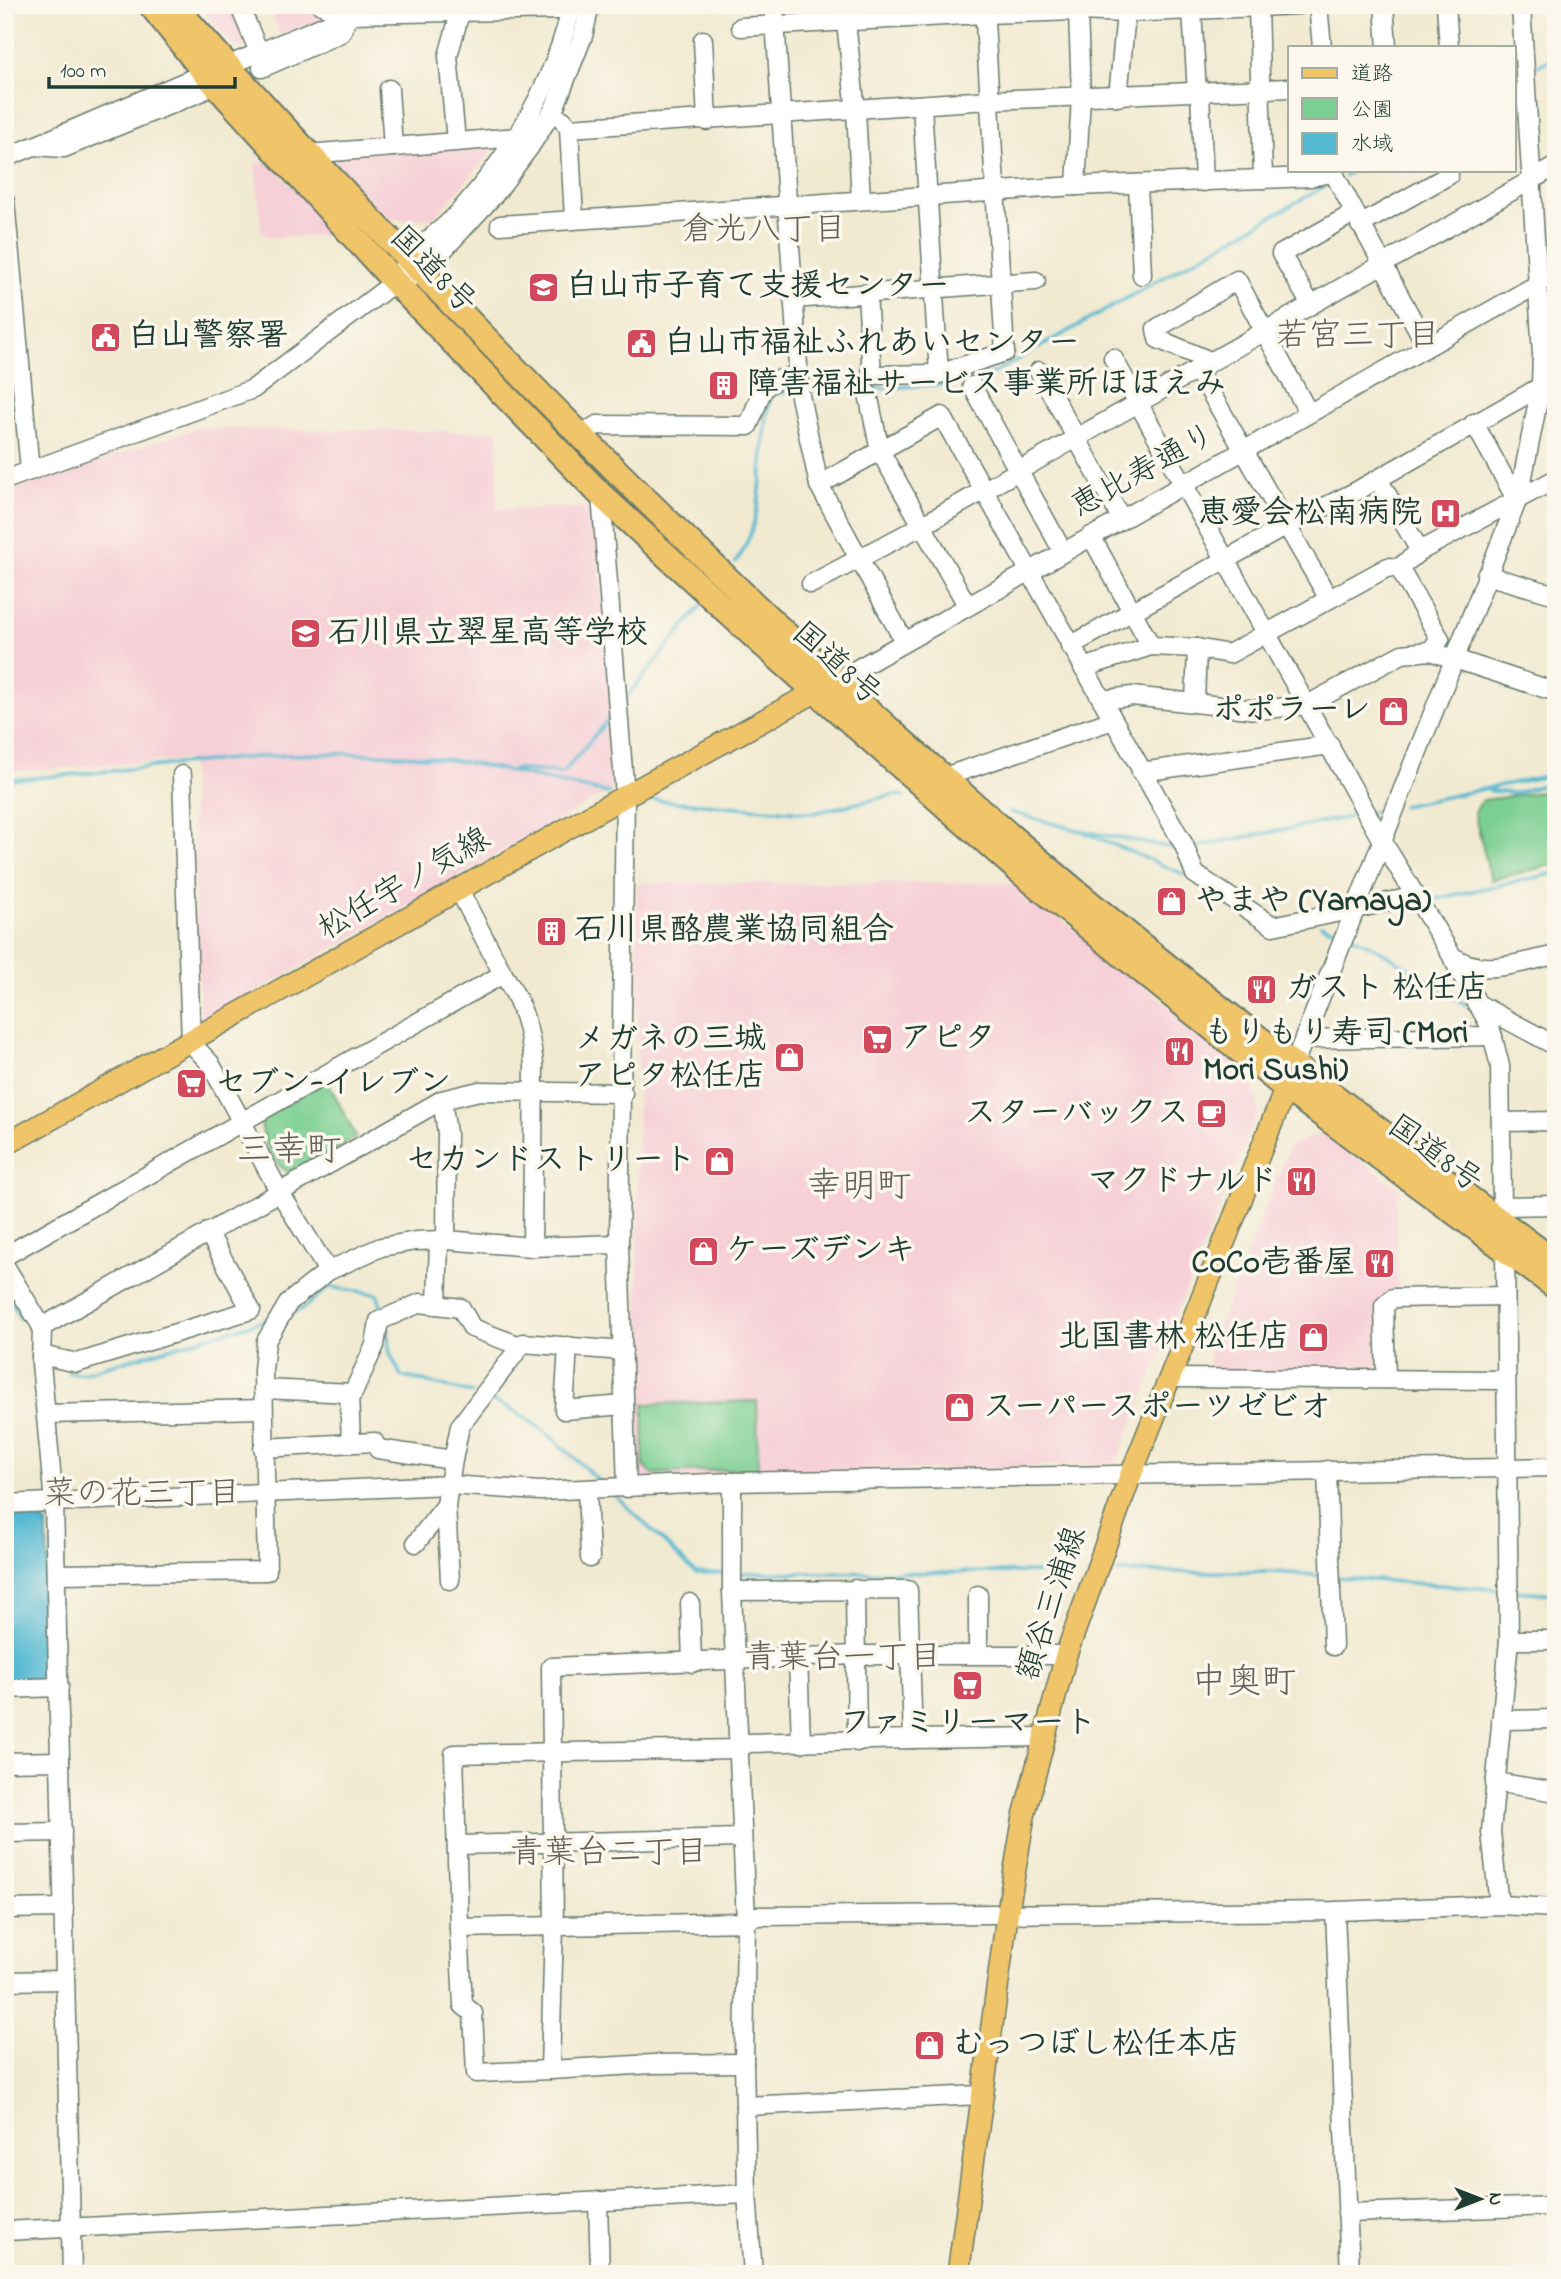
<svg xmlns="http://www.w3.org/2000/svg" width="1561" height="2279" viewBox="0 0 1561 2279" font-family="'Indie Flower','Klee One',sans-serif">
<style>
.built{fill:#f6cfd7}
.green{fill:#7bcf92;stroke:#4d8663;stroke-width:2}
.water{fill:#53b8d1;stroke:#397a82;stroke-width:2}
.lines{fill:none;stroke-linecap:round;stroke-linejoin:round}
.stream{stroke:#53b8d1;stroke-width:3.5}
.minor-casing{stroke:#687a6b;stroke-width:21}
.major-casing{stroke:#687a6b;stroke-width:24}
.highway-casing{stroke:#687a6b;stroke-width:28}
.minor{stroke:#fff;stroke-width:18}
.major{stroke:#f0c469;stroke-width:21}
.highway{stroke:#f0c469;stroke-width:24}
.labels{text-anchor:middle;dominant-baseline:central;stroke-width:7;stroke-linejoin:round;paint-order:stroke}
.street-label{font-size:32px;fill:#1f3d34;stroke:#fbf7ec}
.poi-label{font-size:32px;font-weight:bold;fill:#1f3d34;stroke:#fbf7ec;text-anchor:start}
.neighbourhood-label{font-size:33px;fill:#636259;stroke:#fbf7ec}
.quarter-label{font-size:35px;fill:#636259;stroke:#fbf7ec}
</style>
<rect width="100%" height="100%" fill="#fbf7ec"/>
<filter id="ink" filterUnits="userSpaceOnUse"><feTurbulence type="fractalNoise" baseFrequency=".0143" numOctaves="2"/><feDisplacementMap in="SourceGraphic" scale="14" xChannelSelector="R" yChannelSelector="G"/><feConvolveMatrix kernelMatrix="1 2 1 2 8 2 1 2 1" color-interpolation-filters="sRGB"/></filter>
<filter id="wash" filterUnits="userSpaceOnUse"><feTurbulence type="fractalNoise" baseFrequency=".00686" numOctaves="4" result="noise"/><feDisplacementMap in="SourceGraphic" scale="28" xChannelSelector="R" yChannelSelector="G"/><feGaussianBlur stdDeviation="1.57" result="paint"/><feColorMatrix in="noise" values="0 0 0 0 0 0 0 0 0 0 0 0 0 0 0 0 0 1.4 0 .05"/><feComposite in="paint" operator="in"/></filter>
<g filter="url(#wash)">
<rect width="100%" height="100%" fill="#f1ead1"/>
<g class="built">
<path d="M 197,5 L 233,5 L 251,44 L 241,48 L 235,47 Z"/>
<path d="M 269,5 L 306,5 L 330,12 L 309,24 L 280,34 Z"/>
<path d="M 499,143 L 433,219 L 388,219 L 330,156 Z"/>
<path d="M 269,162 L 336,235 L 271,238 L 261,231 L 255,163 Z"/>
<path d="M 197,428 L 498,432 L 497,509 L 593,508 L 621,784 L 200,1024 L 190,759 L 5,772 L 5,493 Z"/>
<path d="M 637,883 L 1016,883 L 1250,1071 L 1259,1109 L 1116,1464 L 644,1479 L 638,1473 Z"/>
<path d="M 1322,1133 L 1402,1191 L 1396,1200 L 1398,1293 L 1388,1293 L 1382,1362 L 1374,1373 L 1209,1374 L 1209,1349 L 1290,1146 Z"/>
</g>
<g class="green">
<path d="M 1556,790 L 1556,864 L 1491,880 L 1474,812 L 1483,800 Z"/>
<path d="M 327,1080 L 356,1137 L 294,1175 C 273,1167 262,1141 261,1119 Z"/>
<path d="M 757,1401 L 758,1468 L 652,1474 L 643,1465 L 644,1404 Z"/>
</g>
<path class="water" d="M 38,1516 L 47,1524 L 50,1678 L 46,1683 L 5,1683 L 5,1517 Z"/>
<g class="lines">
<g class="stream">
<path d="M 1538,66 L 1556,56"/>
<path d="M 1344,176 L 1355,170"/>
<path d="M 872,389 L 959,383 L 994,373 L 1331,183"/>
<path d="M 806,391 L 864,389"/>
<path d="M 736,562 C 770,513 757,450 771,395 L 794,391"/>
<path d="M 625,699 L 701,606"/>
<path d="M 513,769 L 563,773 L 611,716"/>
<path d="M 5,780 C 139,772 283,745 415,756 C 481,761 544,781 609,793"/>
<path d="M 1490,791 L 1515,793 L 1556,781"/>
<path d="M 640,799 L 813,813 L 894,795 L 904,796"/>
<path d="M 1402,806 L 1556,774"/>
<path d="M 1010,812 L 1077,830 L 1178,849"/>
<path d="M 1371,812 L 1388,809"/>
<path d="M 1086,833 L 1188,876"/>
<path d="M 1189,848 L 1360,815"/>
<path d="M 1431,900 L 1556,873"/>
<path d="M 1321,925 L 1340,932"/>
<path d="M 1350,936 C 1392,953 1426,982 1466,1005"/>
<path d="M 5,1289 L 20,1319"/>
<path d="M 291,1313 L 302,1309 L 329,1287 L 377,1294 L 382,1308"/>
<path d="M 387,1325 L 390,1353 L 401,1376 L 472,1393"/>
<path d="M 69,1373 L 83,1373 L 273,1318"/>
<path d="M 492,1401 C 536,1417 567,1452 601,1483"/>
<path d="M 615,1495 L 696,1573 L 726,1573"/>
<path d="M 1117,1572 L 1276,1572 L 1325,1576"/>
<path d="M 738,1573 L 1072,1572"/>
<path d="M 1336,1577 L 1503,1590"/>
<path d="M 1514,1591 L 1556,1594"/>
</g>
</g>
</g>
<g filter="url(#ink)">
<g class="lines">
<defs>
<g id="minor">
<path d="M 239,5 L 259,52"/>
<path d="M 321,5 L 345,12"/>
<path d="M 774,5 L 800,396 L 819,485 L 904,641"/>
<path d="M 844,5 L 856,111 L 861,200"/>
<path d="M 1318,5 L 1322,47"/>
<path d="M 1384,5 L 1387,47"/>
<path d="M 1446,5 L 1449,47"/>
<path d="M 1258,7 L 1263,179"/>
<path d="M 1192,10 L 1197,93"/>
<path d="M 350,14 L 561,10"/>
<path d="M 741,27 L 984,14 L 1078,11 L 1126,13 L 1299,5"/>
<path d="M 703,40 L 707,121"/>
<path d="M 227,66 L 335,21 L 352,6"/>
<path d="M 262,68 L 341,33 L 351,10"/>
<path d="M 389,89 L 393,147"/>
<path d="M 1200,93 L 1204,182"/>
<path d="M 1118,97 L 1126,13"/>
<path d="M 922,106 L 939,374 L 1005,352 L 984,5"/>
<path d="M 563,120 L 569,128 L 574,219"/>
<path d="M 569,128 L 989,100 L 1290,88"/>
<path d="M 456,141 L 448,56 L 460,13"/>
<path d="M 37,145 L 205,73"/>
<path d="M 307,154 L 518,137"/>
<path d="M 5,158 L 34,146 L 64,148 L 201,92"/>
<path d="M 1332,170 L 1426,345"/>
<path d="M 1138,184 L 1142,275"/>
<path d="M 1076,186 L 1081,96 L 1078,11"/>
<path d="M 5,201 L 30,471"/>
<path d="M 500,225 L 1076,186 L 1311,177 L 1332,173"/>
<path d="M 1360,225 L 1449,175"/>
<path d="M 403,268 C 415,246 443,231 460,211 C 513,152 554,84 572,5"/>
<path d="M 867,293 L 872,375 L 939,374"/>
<path d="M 793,299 L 1036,281"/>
<path d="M 1311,305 L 1281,254 L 1354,213"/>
<path d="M 1113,358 L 1381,839 L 1452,956 C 1483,978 1520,962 1556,955"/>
<path d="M 1210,361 L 1158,339 L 1156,329 L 1237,280 L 1308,412"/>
<path d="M 1197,369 L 1329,599"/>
<path d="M 1039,371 L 1121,518"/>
<path d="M 972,386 L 1063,552"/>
<path d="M 868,394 L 880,451 L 967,605"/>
<path d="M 1474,423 L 1517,501"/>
<path d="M 578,436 L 597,425 L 748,426 C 765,392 753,383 798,375"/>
<path d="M 1378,479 L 1420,551"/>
<path d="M 5,480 L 253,389 L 395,282 L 422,273 L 495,194 L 529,148 L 554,109 L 583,36 L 590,5"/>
<path d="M 819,485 L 942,416 L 1184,845 L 1195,874 L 1273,926 L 1417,896"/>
<path d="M 601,495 L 625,796 L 619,1244 L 627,1488"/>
<path d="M 1091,536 L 1151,646"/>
<path d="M 1399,568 L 1440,639 L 1430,651"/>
<path d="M 1486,575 L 1556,595"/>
<path d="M 811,584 L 923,525 L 1556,166"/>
<path d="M 1070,646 L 1288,525 L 1355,492 L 1556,378"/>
<path d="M 1083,668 L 1151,646 L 1197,648 L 1229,654 L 1388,567 L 1399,568 L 1420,551 L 1556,479"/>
<path d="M 836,681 L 1556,274"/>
<path d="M 1102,700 L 1132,696 L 1257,710 L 1307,705 L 1402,654 L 1430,651 L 1556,692"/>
<path d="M 1195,703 L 1197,648"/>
<path d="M 1141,772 L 1330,745"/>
<path d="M 182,775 L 191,1043 L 210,1063 L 279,1191 L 328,1271"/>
<path d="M 944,777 L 1113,720"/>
<path d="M 459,890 L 503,974"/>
<path d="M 1453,959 L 1490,1026 L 1500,1066 L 1502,1206"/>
<path d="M 1476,1003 L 1556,1046"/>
<path d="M 1304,1039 L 1493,1036"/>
<path d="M 1294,1064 L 1519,496 L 1541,386 L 1542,355 L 1521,5"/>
<path d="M 442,1100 L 447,1133 L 446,1240"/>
<path d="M 1501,1122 L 1556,1121"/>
<path d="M 1496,1214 L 1502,1206 L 1556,1205"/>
<path d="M 439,1240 L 437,1305 L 461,1308 L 472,1328 L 520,1346"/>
<path d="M 5,1256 L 503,974 C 523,1003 530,1030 534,1064 L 532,1247"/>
<path d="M 5,1266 L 42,1327 L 41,1363 L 54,1503 L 72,2274"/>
<path d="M 42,1327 L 442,1100 L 479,1091 L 623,1093"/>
<path d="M 568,1346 L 564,1410 L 624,1405"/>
<path d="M 41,1355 L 77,1363 L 251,1310 L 208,1232"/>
<path d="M 1169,1378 L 1505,1380"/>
<path d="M 1386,1379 L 1384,1306 L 1393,1298 L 1505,1296"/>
<path d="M 263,1389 L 353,1393 L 375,1345 L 379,1321 L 420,1303 L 437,1305"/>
<path d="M 349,1393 L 351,1443"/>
<path d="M 46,1414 L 263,1409"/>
<path d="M 263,1448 L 374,1442 L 378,1449 L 453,1460 L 446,1505 L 450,1580"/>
<path d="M 453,1460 L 460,1426 L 523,1343 L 623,1351"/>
<path d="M 1327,1470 L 1333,1646"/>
<path d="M 732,1482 L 732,1591 L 746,1922 L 744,2063 L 747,2194 L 753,2274"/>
<path d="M 587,1490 L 590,1558"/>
<path d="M 5,1504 L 449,1485 L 540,1491 L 732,1482 L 1556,1467"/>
<path d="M 416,1543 L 446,1505"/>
<path d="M 57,1574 L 267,1571 L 263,1370 L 266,1341 L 289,1302 L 328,1271 L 381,1247 L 416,1241 L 446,1240 L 532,1247 L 619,1244"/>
<path d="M 855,1589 L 857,1742"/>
<path d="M 732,1591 L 908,1590 L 913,1739 L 748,1743 L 738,1749 L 454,1754 L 459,1928 L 746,1922 L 756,1916 L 1335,1911 L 1499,1905 L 1556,1908"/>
<path d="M 978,1595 L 978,1654"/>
<path d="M 690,1603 L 692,1663"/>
<path d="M 1509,1640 L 1556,1640"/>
<path d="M 798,1656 L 801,1743"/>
<path d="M 5,1689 L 59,1687"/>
<path d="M 1501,1720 L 1556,1719"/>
<path d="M 913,1739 L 1044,1737"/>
<path d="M 5,1762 L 60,1761"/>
<path d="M 1495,1782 L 1556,1792"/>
<path d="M 5,1833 L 62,1832"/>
<path d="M 457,1845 L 741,1838"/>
<path d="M 1499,1905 L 1491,1832 L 1509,1640 L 1505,1249"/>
<path d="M 5,1909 L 64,1908"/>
<path d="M 1335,1911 L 1350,2274"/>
<path d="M 459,1928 L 463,2005 L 473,2013 L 476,2073 L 550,2070"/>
<path d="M 5,1981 L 65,1980"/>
<path d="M 744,2063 L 653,2064 L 550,2070 L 554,1926 L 551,1667 L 856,1655 L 1066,1655"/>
<path d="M 745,2106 L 981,2095"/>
<path d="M 598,2201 L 600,2274"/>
<path d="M 1347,2213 L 1556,2206"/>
<path d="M 5,2231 L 747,2194"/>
</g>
<g id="major">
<path d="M 5,1145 L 625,796 L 828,685"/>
<path d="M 958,2274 L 1007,1916 L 1024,1816 L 1066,1655 L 1130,1477 L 1291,1075"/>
</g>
<g id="highway">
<path d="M 151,5 L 205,73 L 395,282 L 601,495 L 758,640 L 1018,870 L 1286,1088 L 1556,1287"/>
<path d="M 174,5 C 267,112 364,214 463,315 C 641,500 827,679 1022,846 C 1193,993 1376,1128 1556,1263"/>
</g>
</defs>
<use href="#minor" class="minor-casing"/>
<use href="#major" class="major-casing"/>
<use href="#highway" class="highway-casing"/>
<use href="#minor" class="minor"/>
<use href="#major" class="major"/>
<use href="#highway" class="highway"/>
</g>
</g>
<defs>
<symbol id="school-square" viewBox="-11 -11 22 22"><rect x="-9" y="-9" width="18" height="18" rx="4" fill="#d1495b" stroke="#fbf7ec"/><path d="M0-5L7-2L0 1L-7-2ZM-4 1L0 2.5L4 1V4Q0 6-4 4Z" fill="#fff"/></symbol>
<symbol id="civic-square" viewBox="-11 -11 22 22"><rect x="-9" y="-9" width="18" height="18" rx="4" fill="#d1495b" stroke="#fbf7ec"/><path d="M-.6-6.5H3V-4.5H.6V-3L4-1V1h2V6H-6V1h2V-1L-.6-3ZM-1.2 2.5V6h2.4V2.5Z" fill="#fff"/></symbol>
<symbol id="building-square" viewBox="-11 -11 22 22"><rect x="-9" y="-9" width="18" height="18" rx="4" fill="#d1495b" stroke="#fbf7ec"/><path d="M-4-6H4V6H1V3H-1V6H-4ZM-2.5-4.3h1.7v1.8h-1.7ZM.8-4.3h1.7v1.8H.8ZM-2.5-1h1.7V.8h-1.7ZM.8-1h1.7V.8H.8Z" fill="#fff"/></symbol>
<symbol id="hospital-square" viewBox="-11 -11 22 22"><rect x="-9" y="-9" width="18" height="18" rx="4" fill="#d1495b" stroke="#fbf7ec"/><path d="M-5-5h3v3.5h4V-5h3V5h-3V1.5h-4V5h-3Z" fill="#fff"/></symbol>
<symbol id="shop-square" viewBox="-11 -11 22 22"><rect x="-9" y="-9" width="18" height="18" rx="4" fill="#d1495b" stroke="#fbf7ec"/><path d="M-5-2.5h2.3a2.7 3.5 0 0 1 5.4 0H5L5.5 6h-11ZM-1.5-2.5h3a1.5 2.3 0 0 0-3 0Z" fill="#fff"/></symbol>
<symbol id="restaurant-square" viewBox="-11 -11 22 22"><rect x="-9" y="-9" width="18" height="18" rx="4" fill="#d1495b" stroke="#fbf7ec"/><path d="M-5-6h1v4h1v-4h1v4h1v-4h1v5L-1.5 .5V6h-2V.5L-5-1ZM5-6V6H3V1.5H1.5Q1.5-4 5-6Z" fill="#fff"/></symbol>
<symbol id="supermarket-square" viewBox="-11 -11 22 22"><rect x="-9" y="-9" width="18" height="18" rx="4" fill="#d1495b" stroke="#fbf7ec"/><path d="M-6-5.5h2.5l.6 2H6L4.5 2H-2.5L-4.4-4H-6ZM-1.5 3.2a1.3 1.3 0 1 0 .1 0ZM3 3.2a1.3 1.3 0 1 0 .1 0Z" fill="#fff"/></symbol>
<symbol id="cafe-square" viewBox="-11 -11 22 22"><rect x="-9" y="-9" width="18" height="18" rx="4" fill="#d1495b" stroke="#fbf7ec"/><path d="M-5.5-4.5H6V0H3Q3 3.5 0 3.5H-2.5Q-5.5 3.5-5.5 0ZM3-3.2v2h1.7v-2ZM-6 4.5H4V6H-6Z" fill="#fff"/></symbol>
</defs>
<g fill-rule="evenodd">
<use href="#school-square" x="526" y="270" width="35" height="35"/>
<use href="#civic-square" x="88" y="320" width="35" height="35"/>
<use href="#civic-square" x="624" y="326" width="35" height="35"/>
<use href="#building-square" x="706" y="368" width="35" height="35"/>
<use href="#hospital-square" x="1428" y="496" width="35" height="35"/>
<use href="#school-square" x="288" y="616" width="35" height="35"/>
<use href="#shop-square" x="1376" y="694" width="35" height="35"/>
<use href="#shop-square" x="1154" y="884" width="35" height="35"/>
<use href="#building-square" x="534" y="914" width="35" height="35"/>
<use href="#restaurant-square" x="1244" y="972" width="35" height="35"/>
<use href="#supermarket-square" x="860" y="1022" width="35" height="35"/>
<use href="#restaurant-square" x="1162" y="1034" width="35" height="35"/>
<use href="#shop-square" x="772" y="1040" width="35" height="35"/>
<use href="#supermarket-square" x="174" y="1066" width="35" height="35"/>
<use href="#cafe-square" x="1194" y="1096" width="35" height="35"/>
<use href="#shop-square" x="702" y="1144" width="35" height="35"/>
<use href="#restaurant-square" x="1284" y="1164" width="35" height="35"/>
<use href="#shop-square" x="686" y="1234" width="35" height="35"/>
<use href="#restaurant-square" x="1362" y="1246" width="35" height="35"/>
<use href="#shop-square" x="1296" y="1320" width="35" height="35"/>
<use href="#shop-square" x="942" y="1390" width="35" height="35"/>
<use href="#supermarket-square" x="950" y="1668" width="35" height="35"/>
<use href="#shop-square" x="912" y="2028" width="35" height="35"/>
</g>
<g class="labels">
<g class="street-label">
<text transform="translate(432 271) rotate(46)">国道8号</text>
<text transform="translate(1144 472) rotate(-29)">恵比寿通り</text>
<text transform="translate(836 665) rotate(42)">国道8号</text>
<text transform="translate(405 885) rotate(-30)">松任宇ノ気線</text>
<text transform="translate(1434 1155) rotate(36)">国道8号</text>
<text transform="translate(1053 1604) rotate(-72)">額谷三浦線</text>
</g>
<g class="poi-label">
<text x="566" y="287">白山市子育て支援センター</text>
<text x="128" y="337">白山警察署</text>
<text x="664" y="344">白山市福祉ふれあいセンター</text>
<text x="747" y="385">障害福祉サービス事業所ほほえみ</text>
<text x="1422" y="514" text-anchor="end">恵愛会松南病院</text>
<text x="328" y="634">石川県立翠星高等学校</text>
<text x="1371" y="711" text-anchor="end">ポポラーレ</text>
<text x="1195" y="902">やまや (Yamaya)</text>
<text x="574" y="931">石川県酪農業協同組合</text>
<text x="1285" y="989">ガスト 松任店</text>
<text x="1203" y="1034">もりもり寿司 (Mori<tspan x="1203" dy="37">Mori Sushi)</tspan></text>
<text x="900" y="1039">アピタ</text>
<text x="766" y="1040" text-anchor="end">メガネの三城<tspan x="766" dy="37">アピタ松任店</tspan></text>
<text x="215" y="1084">セブン-イレブン</text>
<text x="1189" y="1114" text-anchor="end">スターバックス</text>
<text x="696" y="1161" text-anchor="end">セカンドストリート</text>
<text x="1278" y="1182" text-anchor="end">マクドナルド</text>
<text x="726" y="1251">ケーズデンキ</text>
<text x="1356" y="1264" text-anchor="end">CoCo壱番屋</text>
<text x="1290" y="1338" text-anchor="end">北国書林 松任店</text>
<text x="983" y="1408">スーパースポーツゼビオ</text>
<text x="968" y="1724" text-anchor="middle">ファミリーマート</text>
<text x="952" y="2045">むっつぼし松任本店</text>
</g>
<g class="neighbourhood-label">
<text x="764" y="231">倉光八丁目</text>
<text x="1358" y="337">若宮三丁目</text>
<text x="142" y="1495">菜の花三丁目</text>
<text x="843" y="1659">青葉台一丁目</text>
<text x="609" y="1854">青葉台二丁目</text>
</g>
<g class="quarter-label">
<text x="289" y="1151">三幸町</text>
<text x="859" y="1187">幸明町</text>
<text x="1244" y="1683">中奥町</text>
</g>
</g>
<rect width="1561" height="2279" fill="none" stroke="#fbf7ec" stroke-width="28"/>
<rect x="1288" y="46" width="228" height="126" fill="#fbf7ec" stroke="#a3ada2" stroke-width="2"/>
<rect x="1302" y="68" width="35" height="10" fill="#f0c469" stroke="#a3ada2" stroke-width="2"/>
<text x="1351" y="80" font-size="21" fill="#1f3d34">道路</text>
<rect x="1302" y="98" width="35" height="21" fill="#7bcf92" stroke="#a3ada2" stroke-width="2"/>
<text x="1351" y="116" font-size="21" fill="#1f3d34">公園</text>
<rect x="1302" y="133" width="35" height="21" fill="#53b8d1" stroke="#a3ada2" stroke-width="2"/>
<text x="1351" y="150" font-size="21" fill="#1f3d34">水域</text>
<g transform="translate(1480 2199) rotate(90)" stroke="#fbf7ec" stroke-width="5" paint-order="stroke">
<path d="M0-5L12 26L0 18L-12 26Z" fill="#1f3d34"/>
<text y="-10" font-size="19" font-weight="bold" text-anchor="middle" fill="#1f3d34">N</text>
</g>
<path d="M49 77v10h186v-10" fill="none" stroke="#1f3d34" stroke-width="3.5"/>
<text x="60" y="77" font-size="21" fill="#1f3d34" stroke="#fbf7ec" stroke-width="5" paint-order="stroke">100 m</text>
</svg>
